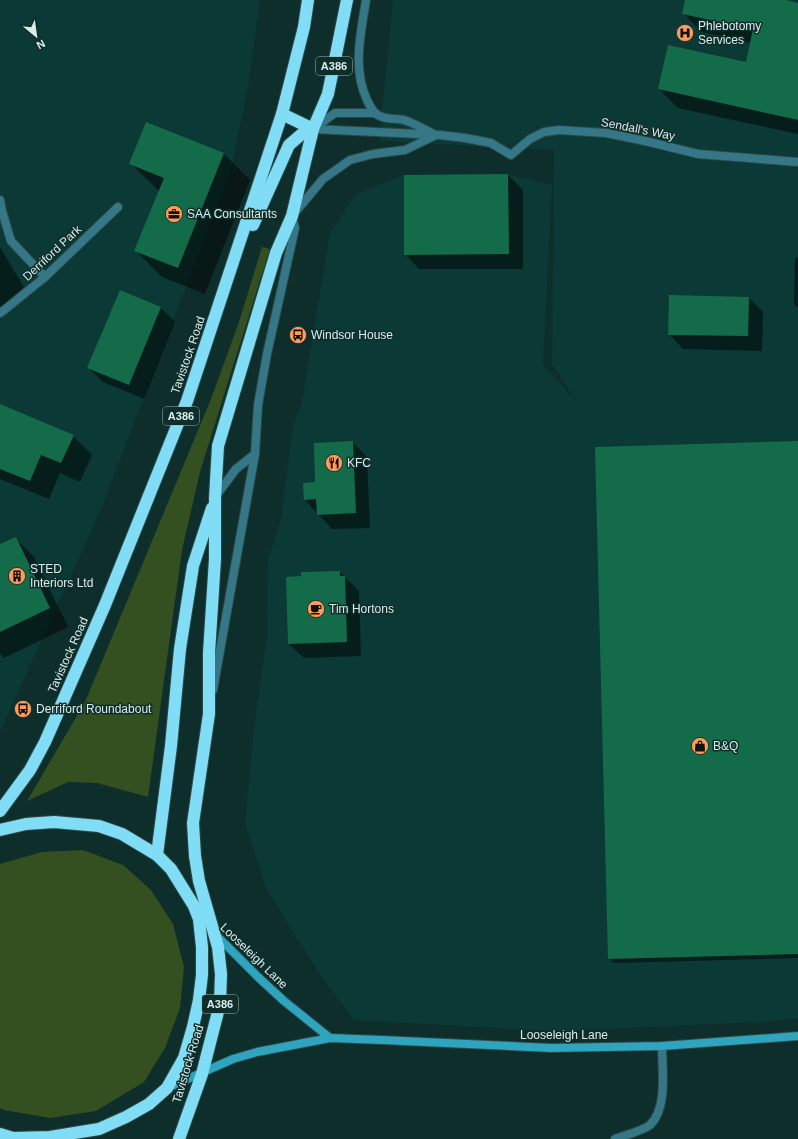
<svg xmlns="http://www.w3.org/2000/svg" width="798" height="1139" viewBox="0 0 798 1139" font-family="Helvetica,sans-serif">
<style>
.built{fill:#0b3936}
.green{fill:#344f20}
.shadow{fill:#0007}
.building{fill:#146b49}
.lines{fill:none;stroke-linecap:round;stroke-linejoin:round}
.street-casing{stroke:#2b4947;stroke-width:10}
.secondary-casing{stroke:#2b4947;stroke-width:10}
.highway-casing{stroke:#2b4947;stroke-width:14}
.street{stroke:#367787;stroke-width:8}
.secondary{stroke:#2ea4be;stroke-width:8}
.highway{stroke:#81ddf5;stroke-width:12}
.labels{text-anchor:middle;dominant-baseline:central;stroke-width:3;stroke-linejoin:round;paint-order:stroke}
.shield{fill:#0e2e2c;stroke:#9eb3b1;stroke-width:1}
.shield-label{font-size:11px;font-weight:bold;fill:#dbecea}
.poi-label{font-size:12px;fill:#dbecea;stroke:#0e2e2c;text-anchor:start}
.street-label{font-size:12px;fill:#dbecea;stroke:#0e2e2c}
</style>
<rect width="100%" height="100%" fill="#0e2e2c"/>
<g class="built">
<path d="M 0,0 L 260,0 L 248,86 L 231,169 L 101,509 L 0,732 Z"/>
<path d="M 393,0 L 798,0 L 798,1018 L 763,1022 L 553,1031 L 354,1020 L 318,972 L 266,888 L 245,823 L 255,719 L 267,636 L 268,560 L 281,519 L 293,426 L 301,406 L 330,233 L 356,194 L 404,175 L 508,174 L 552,185 L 543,365 L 576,401 L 552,364 L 554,150 L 379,141 Z"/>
</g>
<g class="green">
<path d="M 262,247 L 270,249 L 233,366 L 200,472 L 182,550 L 148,797 L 97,783 L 68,782 L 27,801 L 85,702 L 211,399 L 239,322 Z"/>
<path d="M 83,850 L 123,865 L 151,890 L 173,924 L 184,967 L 180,1008 L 165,1048 L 144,1082 L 96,1111 L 50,1118 L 4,1110 L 0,1108 L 0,864 L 42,852 Z"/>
</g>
<g class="shadow">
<path d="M 686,0 L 781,0 L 798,4 L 798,134 L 678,108 L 659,89 L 747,63 L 751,43 L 702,32 L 683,13 Z"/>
<path d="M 147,123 L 224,154 L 250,180 L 205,294 L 162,277 L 135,250 L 159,191 L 130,163 Z"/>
<path d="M 508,175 L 523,190 L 523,269 L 419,269 L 405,254 L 405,176 Z"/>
<path d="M 0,247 L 28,294 L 0,310 Z"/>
<path d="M 795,258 L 798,258 L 798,308 L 794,304 Z"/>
<path d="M 120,291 L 161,308 L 175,322 L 144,399 L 103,382 L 88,368 Z"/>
<path d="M 749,298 L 763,312 L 762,351 L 683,349 L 669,334 Z"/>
<path d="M 0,405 L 73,436 L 92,455 L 80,482 L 60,473 L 49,499 L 0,479 Z"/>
<path d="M 352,442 L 367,457 L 370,528 L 332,529 L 305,500 Z"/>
<path d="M 798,442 L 798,958 L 614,963 L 609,959 Z"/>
<path d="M 15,538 L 34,557 L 68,627 L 4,658 L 0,653 L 0,545 Z"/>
<path d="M 340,572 L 359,591 L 361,656 L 304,658 L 289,644 Z"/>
</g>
<g class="building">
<path d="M 685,0 L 786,0 L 798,3 L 798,120 L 658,89 L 668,45 L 746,62 L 753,29 L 682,14 Z"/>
<path d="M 146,122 L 224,153 L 178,268 L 134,251 L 164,178 L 129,164 Z"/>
<path d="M 508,174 L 509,254 L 404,255 L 404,175 Z"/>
<path d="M 120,290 L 161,307 L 129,385 L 87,368 Z"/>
<path d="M 669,295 L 749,297 L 748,336 L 668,335 Z"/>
<path d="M 0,404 L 74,435 L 61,463 L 41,455 L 30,481 L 0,469 Z"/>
<path d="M 353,441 L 356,513 L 317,515 L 316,499 L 304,500 L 303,483 L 315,482 L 314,443 Z"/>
<path d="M 798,441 L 798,954 L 608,959 L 595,447 Z"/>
<path d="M 16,537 L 50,608 L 0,632 L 0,544 Z"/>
<path d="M 340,571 L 340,576 L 345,576 L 347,642 L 288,644 L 286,577 L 301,576 L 301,572 Z"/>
</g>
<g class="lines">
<defs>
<g id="street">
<path d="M 366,0 C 361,33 352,68 367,100 C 370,106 373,114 380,116 C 387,120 397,118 404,120 C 414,123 423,129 432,133"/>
<path d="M 313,129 L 440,135 L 465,138 L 491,143 L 511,155 L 530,139 L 544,132 L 559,130 L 606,133 L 645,141 L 698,154 L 798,162"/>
<path d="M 313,129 L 335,113 L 375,113"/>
<path d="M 0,200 L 2,211 L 11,241 L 45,277"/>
<path d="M 0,313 L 3,311 L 45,277 L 118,207"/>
<path d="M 215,497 L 236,469 L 255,454"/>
<path d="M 213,690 L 255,454 L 258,405 L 267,354 L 295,228 L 292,216 L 323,179 L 350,160 L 373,154 L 405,150 L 436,135"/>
<path d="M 615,1139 C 623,1136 644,1130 650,1125 C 668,1108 662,1069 662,1046"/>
</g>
<g id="secondary">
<path d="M 216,935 L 258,977 L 284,1001 L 330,1038"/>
<path d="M 167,1088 L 233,1059 L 257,1052 L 330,1038 L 382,1040 L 551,1048 L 662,1046 L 798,1036"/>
</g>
<g id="highway">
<path d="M 282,114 L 313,129"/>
<path d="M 253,225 L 289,145 L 303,133 L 313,129"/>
<path d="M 0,811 L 30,770 L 45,742 L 105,605 L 187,401 L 282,114 L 304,27 L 308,0"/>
<path d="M 0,830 L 26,824 L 54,822 L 99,826 L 122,834 L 157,855 L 171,869 L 194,906 L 199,919 L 202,947 L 202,975 L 199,1000 L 193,1027 L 184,1058 L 167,1088 L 149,1104 L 126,1117 L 99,1129 L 50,1137 L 13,1138 L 0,1134"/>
<path d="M 157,855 L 171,746 L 180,649 L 193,566 L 212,508"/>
<path d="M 179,1139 L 202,1074 L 220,1004 L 221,974 L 218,947 L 199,881 L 195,856 L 193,823 L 209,714 L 209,653 L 215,559 L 215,498 L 218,446 L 276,253 L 292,216 L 313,129 L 328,94 L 347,0"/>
</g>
</defs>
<use href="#street" class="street-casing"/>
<use href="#secondary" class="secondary-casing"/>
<use href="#highway" class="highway-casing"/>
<use href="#street" class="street"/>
<use href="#secondary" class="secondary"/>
<use href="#highway" class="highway"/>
</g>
<defs>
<symbol id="hospital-disc" viewBox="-11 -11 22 22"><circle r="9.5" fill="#ff9b5b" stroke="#0e2e2c"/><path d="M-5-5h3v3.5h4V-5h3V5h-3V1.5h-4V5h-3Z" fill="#111"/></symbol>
<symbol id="office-disc" viewBox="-11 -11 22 22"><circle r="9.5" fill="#ff9b5b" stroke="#0e2e2c"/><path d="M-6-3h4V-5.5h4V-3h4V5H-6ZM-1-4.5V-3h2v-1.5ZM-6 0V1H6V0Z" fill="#111"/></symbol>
<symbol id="bus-disc" viewBox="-11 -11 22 22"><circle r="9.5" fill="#ff9b5b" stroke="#0e2e2c"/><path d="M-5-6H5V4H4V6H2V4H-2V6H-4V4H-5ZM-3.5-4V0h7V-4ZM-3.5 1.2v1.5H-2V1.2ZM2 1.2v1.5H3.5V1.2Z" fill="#111"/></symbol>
<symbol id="restaurant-disc" viewBox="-11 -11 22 22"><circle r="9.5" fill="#ff9b5b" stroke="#0e2e2c"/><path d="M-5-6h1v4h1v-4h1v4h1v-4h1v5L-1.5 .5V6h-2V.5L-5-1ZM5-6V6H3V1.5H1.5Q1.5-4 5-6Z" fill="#111"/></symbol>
<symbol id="building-disc" viewBox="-11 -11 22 22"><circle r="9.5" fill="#ff9b5b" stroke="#0e2e2c"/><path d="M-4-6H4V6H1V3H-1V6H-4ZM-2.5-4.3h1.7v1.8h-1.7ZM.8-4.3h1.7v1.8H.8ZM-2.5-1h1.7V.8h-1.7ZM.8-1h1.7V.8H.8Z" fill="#111"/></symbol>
<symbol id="cafe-disc" viewBox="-11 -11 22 22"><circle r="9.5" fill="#ff9b5b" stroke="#0e2e2c"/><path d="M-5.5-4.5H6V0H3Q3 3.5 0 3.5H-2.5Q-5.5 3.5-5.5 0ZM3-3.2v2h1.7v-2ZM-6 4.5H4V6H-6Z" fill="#111"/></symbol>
<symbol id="shop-disc" viewBox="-11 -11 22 22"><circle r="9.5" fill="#ff9b5b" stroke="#0e2e2c"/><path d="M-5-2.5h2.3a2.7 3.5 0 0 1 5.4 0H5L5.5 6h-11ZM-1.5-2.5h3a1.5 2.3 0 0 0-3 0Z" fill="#111"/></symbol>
</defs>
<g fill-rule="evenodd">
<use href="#hospital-disc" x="675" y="23" width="20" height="20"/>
<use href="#office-disc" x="164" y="204" width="20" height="20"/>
<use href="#bus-disc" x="288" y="325" width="20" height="20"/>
<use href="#restaurant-disc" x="324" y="453" width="20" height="20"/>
<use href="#building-disc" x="7" y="566" width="20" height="20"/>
<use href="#cafe-disc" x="306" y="599" width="20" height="20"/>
<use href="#bus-disc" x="13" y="699" width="20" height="20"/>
<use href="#shop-disc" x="690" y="736" width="20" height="20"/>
</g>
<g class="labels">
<g class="shield">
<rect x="316" y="57" width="36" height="18" rx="3"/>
<rect x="163" y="407" width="36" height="18" rx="3"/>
<rect x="202" y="995" width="36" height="18" rx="3"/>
</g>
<g class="shield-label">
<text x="334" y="66">A386</text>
<text x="181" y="416">A386</text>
<text x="220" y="1004">A386</text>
</g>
<g class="poi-label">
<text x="698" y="26">Phlebotomy<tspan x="698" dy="14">Services</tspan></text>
<text x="187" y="214">SAA Consultants</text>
<text x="311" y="335">Windsor House</text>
<text x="347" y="463">KFC</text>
<text x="30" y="569">STED<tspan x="30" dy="14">Interiors Ltd</tspan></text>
<text x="329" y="609">Tim Hortons</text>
<text x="36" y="709">Derriford Roundabout</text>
<text x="713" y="746">B&amp;Q</text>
</g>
<g class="street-label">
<text transform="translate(638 129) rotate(11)">Sendall's Way</text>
<text transform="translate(52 253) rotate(-43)">Derriford Park</text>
<text transform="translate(188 355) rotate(-71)">Tavistock Road</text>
<text transform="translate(68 655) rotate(-66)">Tavistock Road</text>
<text transform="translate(254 956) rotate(44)">Looseleigh Lane</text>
<text x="564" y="1035">Looseleigh Lane</text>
<text transform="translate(188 1064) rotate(-73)">Tavistock Road</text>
</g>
</g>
<g transform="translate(36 36) rotate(151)" stroke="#0e2e2c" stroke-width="3" paint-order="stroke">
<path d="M0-3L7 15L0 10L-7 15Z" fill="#dbecea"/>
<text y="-6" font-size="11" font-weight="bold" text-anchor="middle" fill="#dbecea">N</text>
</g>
</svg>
